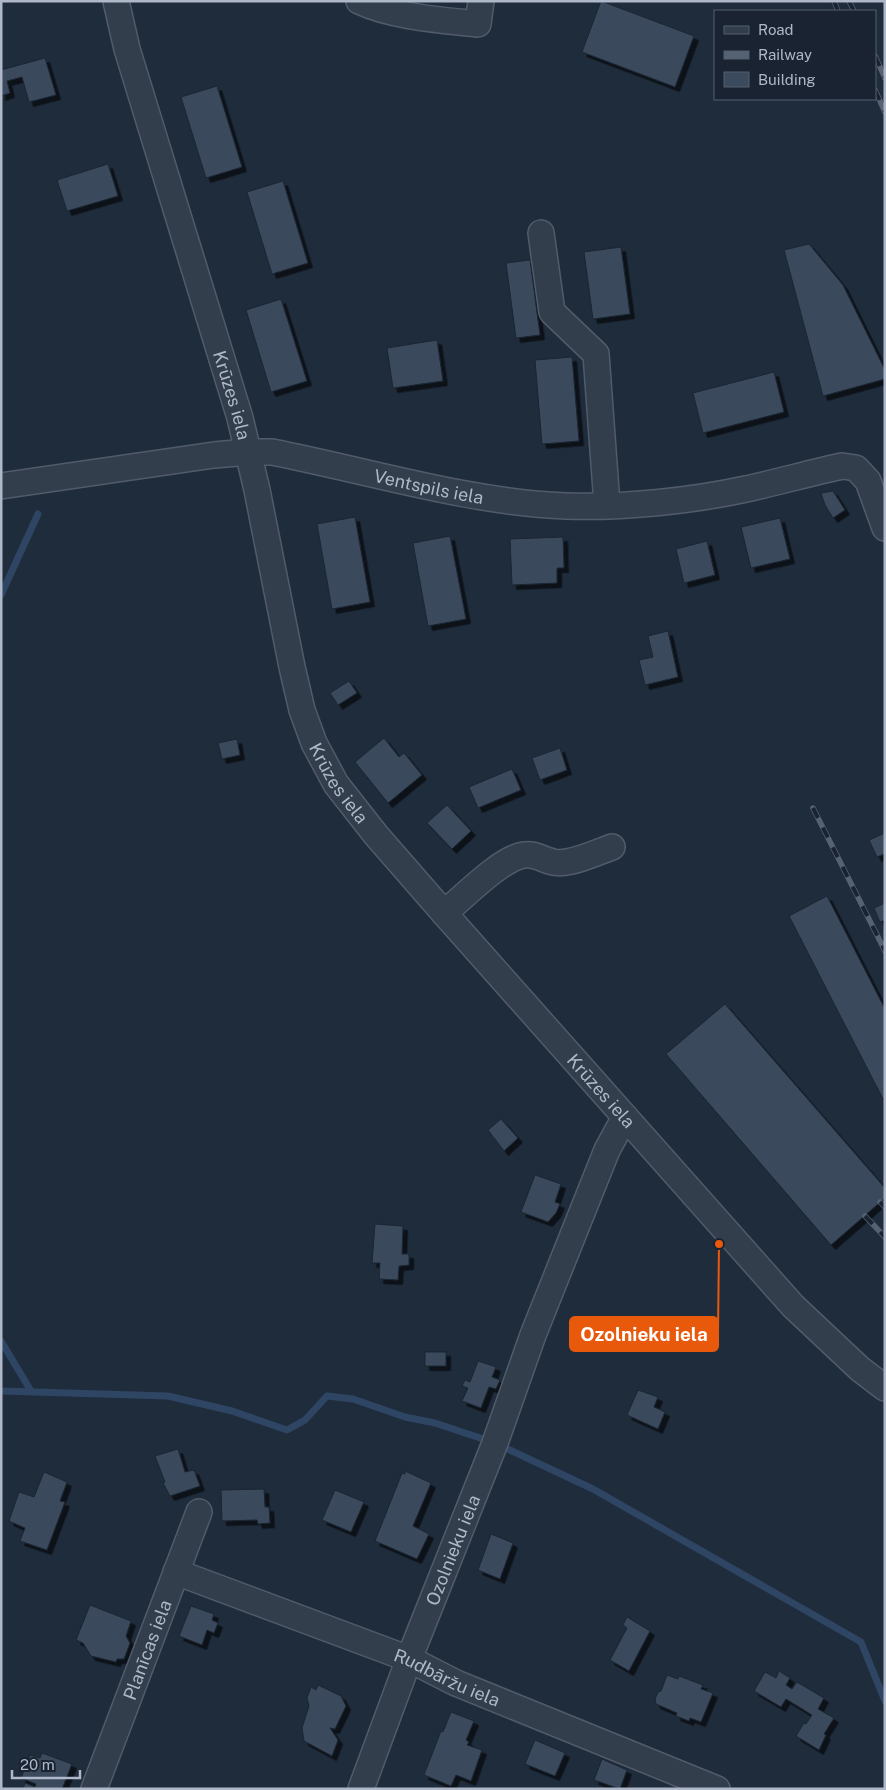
<svg xmlns="http://www.w3.org/2000/svg" width="886" height="1790" viewBox="0 0 886 1790" font-family="'Public Sans',sans-serif">
<style>
.lines{fill:none;stroke-linecap:round;stroke-linejoin:round}
.stream{stroke:#2f4564;stroke-width:7}
.building{fill:#3b4a5c;stroke:#1b2533;filter:url(#shadow)}
.minor-casing{stroke:#515b6a;stroke-width:28}
.minor{stroke:#333e4c;stroke-width:25}
.rail-casing{stroke:#556274;stroke-width:5.5}
.rail{stroke:#192331;stroke-width:4;stroke-dasharray:11;stroke-linecap:butt}
.labels{text-anchor:middle;dominant-baseline:central;stroke-width:4.5;stroke-linejoin:round;paint-order:stroke}
.street-label{font-size:18px;fill:#aeb8c8;stroke:#192331}
.leader{fill:none;stroke:#e8590c;stroke-width:2}
.callout-dot{fill:#e8590c;stroke:#192331;stroke-width:2}
.callout{fill:#e8590c;stroke:#e8590c;stroke-width:2}
.callout-label{font-size:19px;text-anchor:middle;font-weight:bold;fill:#fff}
</style>
<defs>
<filter id="shadow"><feDropShadow dx="4.5" dy="4.5" stdDeviation="0" flood-color="#0009"/></filter>
</defs>
<rect width="100%" height="100%" fill="#1f2c3c"/>
<g class="lines">
<g class="stream">
<path d="M 1,595 L 38,514"/>
<path d="M 1,1341 L 31,1391"/>
<path d="M 1,1391 L 168,1396 L 232,1411 L 287,1430 L 305,1420 L 327,1396 L 353,1399 L 405,1417 L 435,1423 L 495,1443 L 593,1489 L 861,1642 L 885,1701"/>
</g>
</g>
<g class="building">
<path d="M 601,1 L 694,36 L 675,87 L 582,52 Z"/>
<path d="M 45,58 L 56,95 L 29,102 L 22,77 L 7,81 L 10,93 L 1,96 L 1,70 Z"/>
<path d="M 217,86 L 242,167 L 206,178 L 181,97 Z"/>
<path d="M 108,164 L 118,196 L 67,211 L 57,180 Z"/>
<path d="M 283,181 L 308,263 L 272,274 L 247,192 Z"/>
<path d="M 809,244 L 843,285 L 885,370 L 885,379 L 823,396 L 784,250 Z"/>
<path d="M 621,247 L 630,314 L 593,319 L 584,252 Z"/>
<path d="M 530,260 L 540,335 L 516,338 L 506,263 Z"/>
<path d="M 281,299 L 307,381 L 271,392 L 246,310 Z"/>
<path d="M 437,340 L 443,381 L 393,388 L 387,348 Z"/>
<path d="M 572,357 L 579,441 L 542,444 L 535,360 Z"/>
<path d="M 774,372 L 784,412 L 703,433 L 693,393 Z"/>
<path d="M 833,491 L 845,510 L 833,518 L 825,505 L 821,493 Z"/>
<path d="M 355,517 L 370,602 L 332,609 L 317,524 Z"/>
<path d="M 780,518 L 790,559 L 751,568 L 741,527 Z"/>
<path d="M 450,536 L 466,619 L 428,626 L 413,543 Z"/>
<path d="M 563,537 L 564,568 L 557,568 L 557,583 L 512,585 L 510,539 Z"/>
<path d="M 707,541 L 715,575 L 684,583 L 676,549 Z"/>
<path d="M 668,631 L 678,677 L 645,685 L 639,660 L 653,657 L 648,636 Z"/>
<path d="M 349,681 L 357,693 L 338,705 L 330,693 Z"/>
<path d="M 384,738 L 399,757 L 404,753 L 422,775 L 388,803 L 355,762 Z"/>
<path d="M 237,739 L 240,755 L 222,759 L 218,743 Z"/>
<path d="M 560,748 L 567,770 L 540,780 L 532,758 Z"/>
<path d="M 512,769 L 521,790 L 478,808 L 469,787 Z"/>
<path d="M 447,805 L 471,831 L 452,849 L 427,823 Z"/>
<path d="M 885,833 L 885,857 L 884,854 L 877,857 L 869,840 Z"/>
<path d="M 827,896 L 885,1009 L 885,1098 L 883,1099 L 789,916 Z"/>
<path d="M 885,903 L 885,920 L 880,922 L 874,908 Z"/>
<path d="M 725,1004 L 885,1188 L 885,1198 L 831,1245 L 666,1054 Z"/>
<path d="M 501,1119 L 518,1138 L 504,1151 L 488,1130 Z"/>
<path d="M 535,1175 L 561,1184 L 555,1202 L 560,1204 L 556,1213 L 548,1222 L 521,1212 Z"/>
<path d="M 375,1224 L 403,1226 L 402,1254 L 409,1254 L 409,1265 L 399,1266 L 398,1280 L 379,1279 L 380,1263 L 372,1263 Z"/>
<rect x="425" y="1352" width="21" height="14"/>
<path d="M 478,1361 L 496,1367 L 492,1377 L 500,1380 L 496,1389 L 489,1387 L 481,1408 L 462,1401 L 468,1388 L 462,1386 L 465,1380 L 470,1382 Z"/>
<path d="M 638,1390 L 658,1397 L 654,1407 L 665,1412 L 658,1429 L 627,1415 Z"/>
<path d="M 178,1449 L 185,1472 L 194,1470 L 200,1486 L 170,1496 L 163,1483 L 165,1482 L 155,1456 Z"/>
<path d="M 405,1471 L 431,1483 L 413,1526 L 429,1534 L 417,1559 L 375,1541 L 402,1473 L 405,1474 Z"/>
<path d="M 44,1472 L 67,1482 L 60,1501 L 65,1502 L 47,1550 L 20,1541 L 25,1528 L 9,1521 L 19,1492 L 34,1497 Z"/>
<path d="M 264,1489 L 265,1507 L 269,1507 L 270,1523 L 258,1524 L 257,1520 L 222,1521 L 221,1490 Z"/>
<path d="M 335,1490 L 364,1502 L 351,1532 L 322,1520 Z"/>
<path d="M 491,1534 L 513,1543 L 500,1579 L 478,1570 Z"/>
<path d="M 90,1605 L 131,1621 L 126,1636 L 130,1643 L 124,1659 L 117,1659 L 116,1662 L 91,1656 L 83,1643 L 76,1640 Z"/>
<path d="M 191,1606 L 214,1614 L 212,1620 L 218,1623 L 214,1633 L 207,1630 L 202,1645 L 179,1636 Z"/>
<path d="M 627,1617 L 650,1631 L 629,1671 L 610,1660 L 627,1628 L 623,1625 Z"/>
<path d="M 779,1671 L 790,1678 L 786,1685 L 792,1689 L 797,1682 L 824,1698 L 818,1709 L 834,1718 L 824,1734 L 826,1735 L 819,1750 L 796,1736 L 804,1723 L 806,1724 L 812,1715 L 786,1699 L 781,1707 L 754,1691 L 765,1672 L 776,1678 Z"/>
<path d="M 667,1675 L 678,1679 L 679,1676 L 703,1685 L 701,1689 L 713,1693 L 701,1722 L 690,1718 L 689,1721 L 676,1716 L 677,1713 L 656,1704 L 655,1699 L 658,1692 L 661,1691 Z"/>
<path d="M 318,1685 L 341,1696 L 346,1706 L 335,1729 L 330,1728 L 338,1740 L 332,1756 L 304,1741 L 302,1728 L 309,1706 L 307,1698 L 311,1687 L 316,1690 Z"/>
<path d="M 451,1712 L 474,1721 L 466,1740 L 469,1742 L 467,1745 L 482,1750 L 471,1781 L 456,1775 L 451,1786 L 424,1775 L 441,1731 L 443,1732 Z"/>
<path d="M 535,1740 L 565,1753 L 555,1776 L 525,1764 Z"/>
<path d="M 42,1753 L 72,1764 L 62,1789 L 23,1789 L 25,1783 L 35,1787 L 36,1784 L 21,1778 L 30,1755 L 40,1758 Z"/>
<path d="M 602,1759 L 627,1770 L 620,1789 L 594,1780 Z"/>
</g>
<g class="lines">
<defs>
<g id="minor">
<path id="s1" d="M 116,1 L 127,49 L 240,418 L 257,490 L 292,667 L 302,710 L 314,743 L 336,784 L 376,835 L 444,913 L 793,1306 L 860,1369 L 885,1388"/>
<path d="M 359,1 C 393,17 441,20 478,24 L 481,1"/>
<path d="M 541,233 L 552,312 L 596,354 L 607,505"/>
<path id="s2" d="M 1,486 L 214,455 L 248,452 L 272,452 C 369,471 467,502 566,506 C 622,508 691,501 746,489 C 778,482 810,473 842,466 L 856,468 L 868,481 L 885,528"/>
<path d="M 444,913 C 463,898 501,858 524,855 C 535,853 543,860 553,862 C 568,866 598,852 612,847"/>
<path id="s3" d="M 176,1572 L 409,1659 L 456,1683 L 717,1789"/>
<path id="s4" d="M 94,1789 L 199,1512"/>
<path id="s5" d="M 361,1789 L 409,1659 L 495,1443 L 533,1335 L 607,1150 L 625,1117"/>
</g>
</defs>
<use href="#minor" class="minor-casing"/>
<use href="#minor" class="minor"/>
<defs>
<g id="rail">
<path d="M 834,1 L 838,11"/>
<path d="M 849,1 L 854,11"/>
<path d="M 875,56 L 885,78"/>
<path d="M 875,90 L 885,112"/>
<path d="M 813,808 L 885,951"/>
<path d="M 880,1202 L 885,1207"/>
<path d="M 865,1216 L 885,1237"/>
</g>
</defs>
<use href="#rail" class="rail-casing"/>
<use href="#rail" class="rail"/>
</g>
<g class="labels">
<g class="street-label">
<text stroke="none"><textPath href="#s1" startOffset="411">Krūzes iela</textPath></text>
<text stroke="none"><textPath href="#s2" startOffset="434">Ventspils iela</textPath></text>
<text stroke="none"><textPath href="#s1" startOffset="816">Krūzes iela</textPath></text>
<text stroke="none"><textPath href="#s1" startOffset="1221">Krūzes iela</textPath></text>
<text stroke="none"><textPath href="#s5" startOffset="256">Ozolnieku iela</textPath></text>
<text stroke="none"><textPath href="#s4" startOffset="149">Planīcas iela</textPath></text>
<text stroke="none"><textPath href="#s3" startOffset="291">Rudbāržu iela</textPath></text>
</g>
</g>
<path class="leader" d="M719 1244L718 1334"/>
<circle class="callout-dot" cx="719" cy="1244" r="5"/>
<rect class="callout" x="570" y="1317" width="148" height="34" rx="5"/>
<g class="callout-label">
<text x="644" y="1341">Ozolnieku iela</text>
</g>
<rect width="886" height="1790" fill="none" stroke="#aeb8c8" stroke-width="5"/>
<rect x="714" y="10" width="162" height="90" fill="#192331" stroke="#555f6d"/>
<rect x="724" y="26" width="25" height="8" fill="#333e4c" stroke="#555f6d"/>
<text x="758" y="35" font-size="15" fill="#aeb8c8">Road</text>
<rect x="724" y="51" width="25" height="8" fill="#556274" stroke="#555f6d"/>
<text x="758" y="60" font-size="15" fill="#aeb8c8">Railway</text>
<rect x="724" y="72" width="25" height="15" fill="#3b4a5c" stroke="#555f6d"/>
<text x="758" y="85" font-size="15" fill="#aeb8c8">Building</text>
<path d="M12 1770v8h68v-8" fill="none" stroke="#aeb8c8" stroke-width="2.5"/>
<text x="20" y="1770" font-size="15" fill="#aeb8c8" stroke="#192331" stroke-width="4" paint-order="stroke">20 m</text>
</svg>
